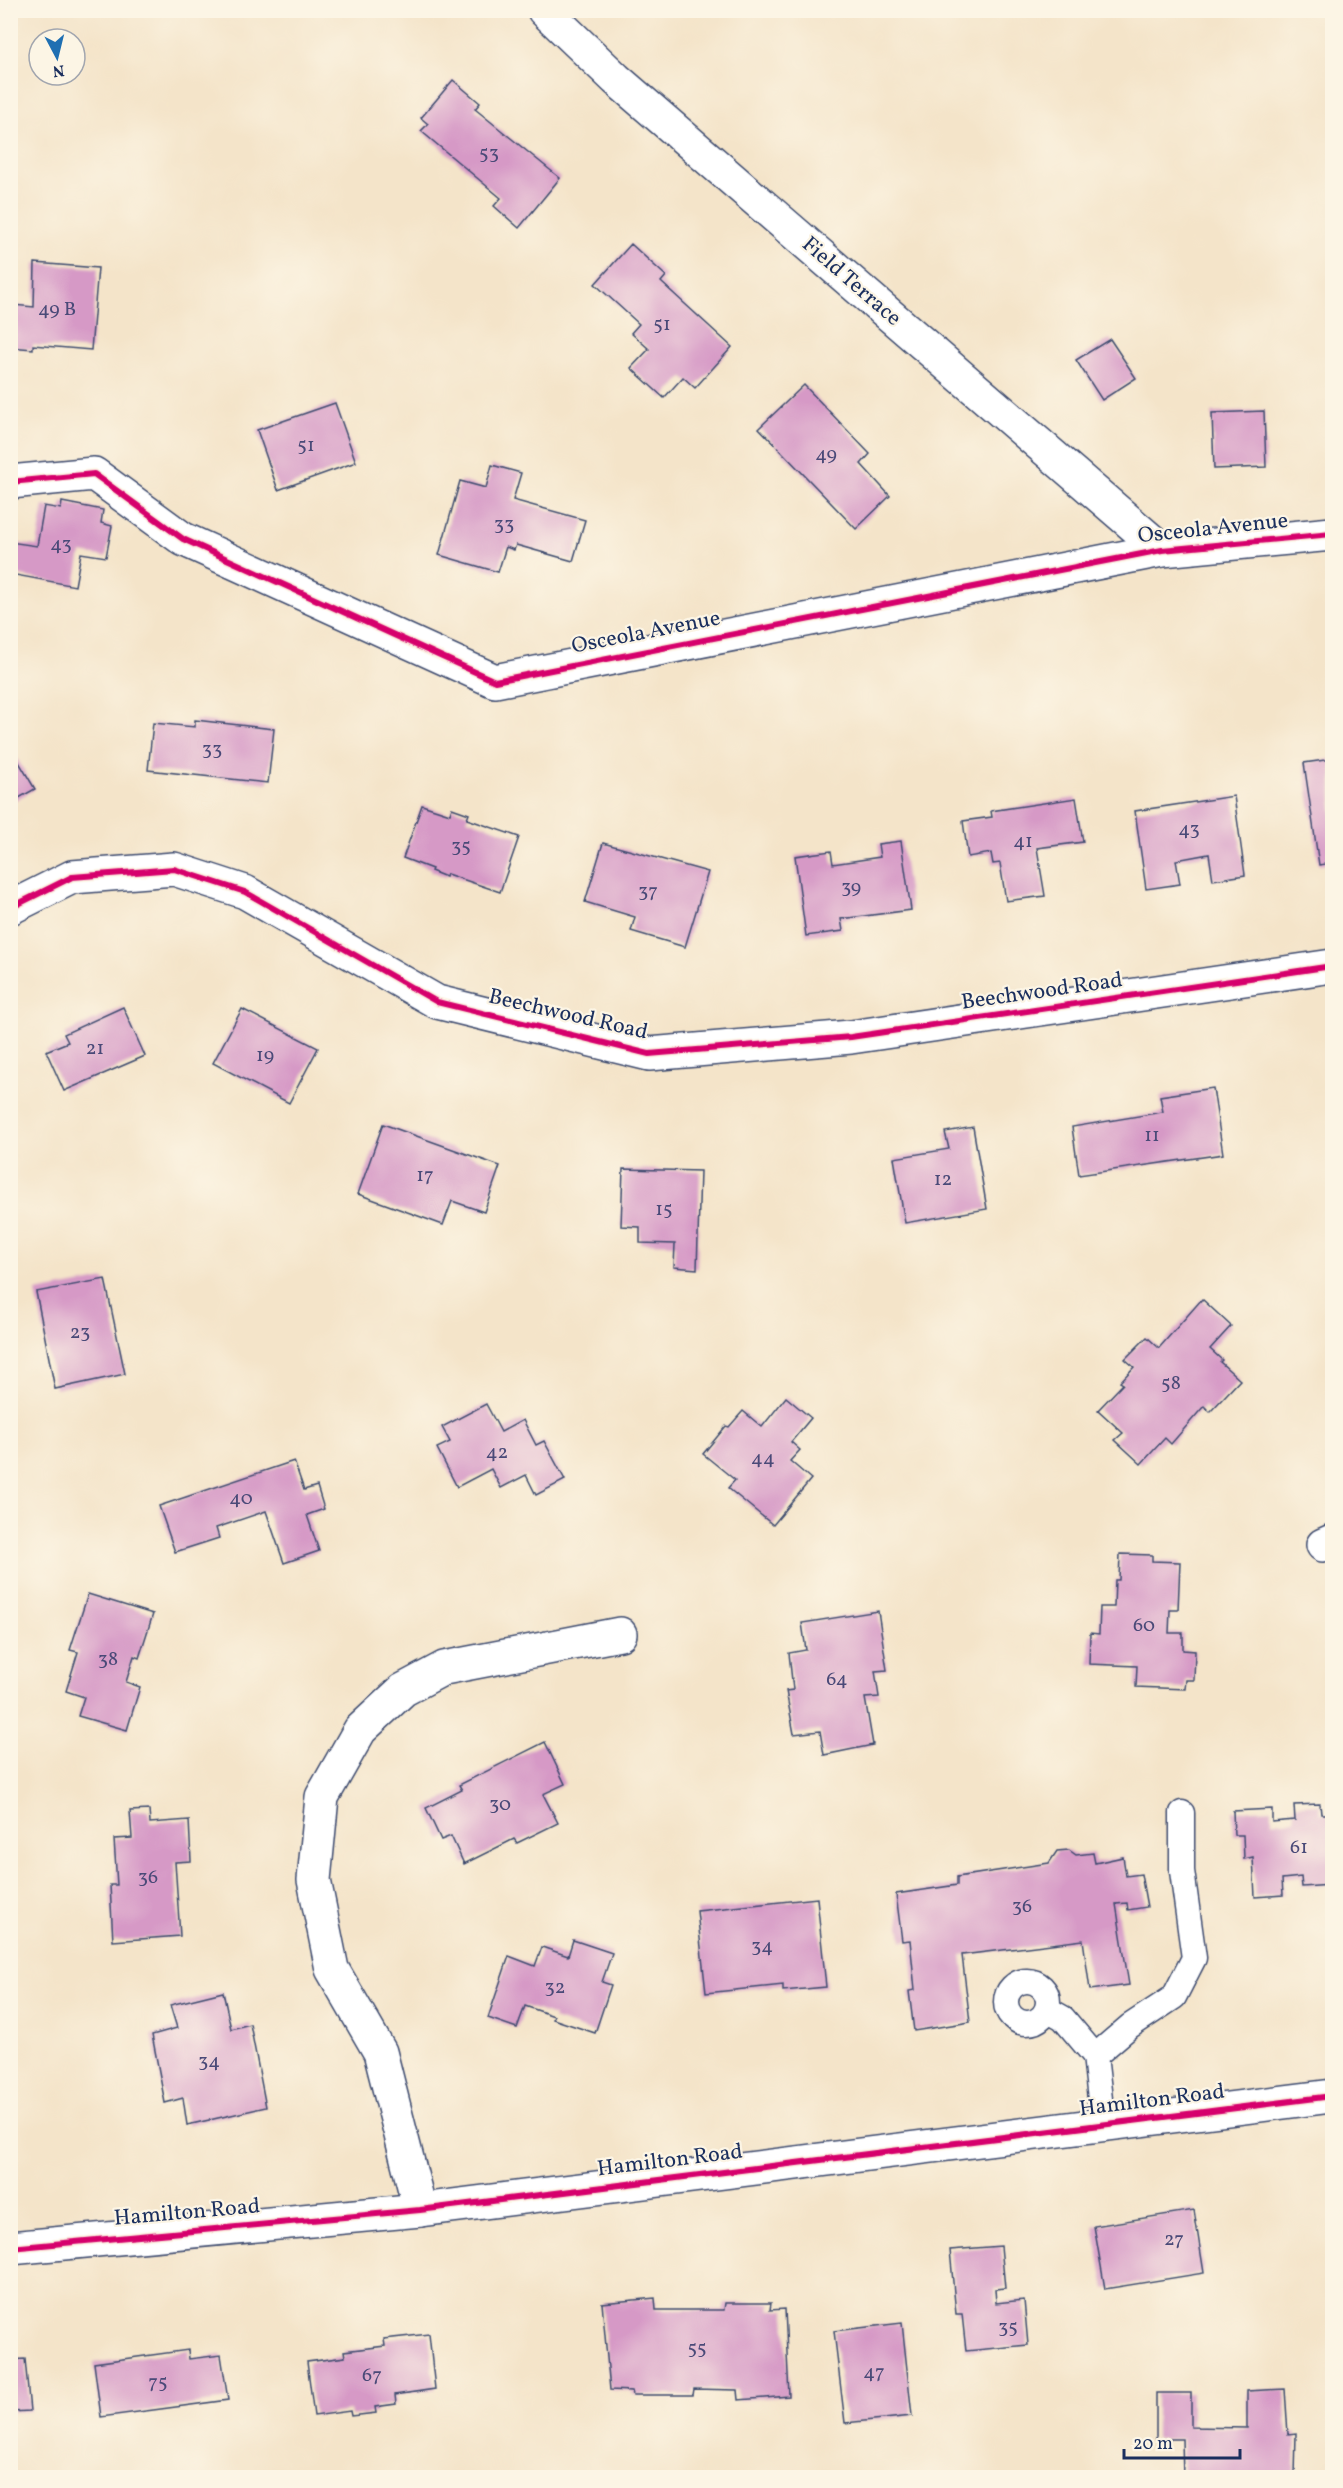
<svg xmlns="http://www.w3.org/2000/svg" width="1343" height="2488" viewBox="0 0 1343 2488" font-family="Vollkorn,serif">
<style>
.building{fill:#d699c6}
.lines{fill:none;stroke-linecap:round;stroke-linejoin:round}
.service-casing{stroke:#3c4a6e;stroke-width:27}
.minor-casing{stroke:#3c4a6e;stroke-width:36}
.service{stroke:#fff;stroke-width:24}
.minor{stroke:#fff;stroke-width:33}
.cycleway-casing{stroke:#fcf5e5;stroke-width:10}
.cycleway{stroke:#d6006c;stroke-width:6}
.labels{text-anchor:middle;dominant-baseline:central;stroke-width:4.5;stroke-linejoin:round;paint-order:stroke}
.number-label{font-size:20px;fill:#4a4a78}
.street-label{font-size:22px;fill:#1b2f5e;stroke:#fcf5e5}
</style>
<rect width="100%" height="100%" fill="#fcf5e5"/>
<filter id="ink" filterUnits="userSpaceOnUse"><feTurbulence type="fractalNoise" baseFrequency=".0167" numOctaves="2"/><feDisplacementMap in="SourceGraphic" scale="12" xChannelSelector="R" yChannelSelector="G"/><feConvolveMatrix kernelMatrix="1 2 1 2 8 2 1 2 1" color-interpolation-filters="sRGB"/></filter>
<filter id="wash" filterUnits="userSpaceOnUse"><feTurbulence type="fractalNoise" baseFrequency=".008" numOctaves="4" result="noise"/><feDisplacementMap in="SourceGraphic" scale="24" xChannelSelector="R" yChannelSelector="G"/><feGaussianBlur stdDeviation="1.35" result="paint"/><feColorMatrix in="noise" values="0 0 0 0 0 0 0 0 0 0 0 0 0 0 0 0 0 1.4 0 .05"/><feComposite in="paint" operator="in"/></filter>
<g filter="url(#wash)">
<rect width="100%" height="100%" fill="#f4e4c9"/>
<g id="blocks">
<g class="building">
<path d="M 453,80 L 480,103 L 475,109 L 560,178 L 519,228 L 494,206 L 501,198 L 421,131 L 428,124 L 421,118 Z"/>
<path d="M 631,244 L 666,276 L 661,282 L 732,347 L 695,388 L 683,377 L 664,398 L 631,368 L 649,349 L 631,333 L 639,324 L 595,284 Z"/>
<path d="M 35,263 L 98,268 L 91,350 L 33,345 L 33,349 L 10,347 L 13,305 L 34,307 Z"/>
<path d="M 1110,339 L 1136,378 L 1102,400 L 1076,360 Z"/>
<path d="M 1329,340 L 1332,340 L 1332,366 L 1331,366 Z"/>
<path d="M 804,385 L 870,454 L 861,464 L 890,496 L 856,529 L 759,428 Z"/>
<path d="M 335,403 L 356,462 L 278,490 L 257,430 Z"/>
<path d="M 1264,411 L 1266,467 L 1214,469 L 1212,413 Z"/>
<path d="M 492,465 L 521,473 L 513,500 L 585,520 L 573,561 L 516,545 L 514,550 L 506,547 L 498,572 L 439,555 L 460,481 L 486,488 Z"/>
<path d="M 62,502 L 103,510 L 101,523 L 112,526 L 106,557 L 81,553 L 75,586 L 10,574 L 10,542 L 37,546 L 44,506 L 61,509 Z"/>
<path d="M 195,720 L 274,729 L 268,783 L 148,770 L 153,723 L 195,727 Z"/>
<path d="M 10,747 L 35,789 L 10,803 Z"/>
<path d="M 1332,759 L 1332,863 L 1319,865 L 1304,763 Z"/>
<path d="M 1234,796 L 1245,875 L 1213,880 L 1209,854 L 1176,860 L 1180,884 L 1146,889 L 1135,811 Z"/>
<path d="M 1076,798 L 1083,842 L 1037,848 L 1045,896 L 1006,901 L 1000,863 L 993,864 L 991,853 L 968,857 L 963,821 L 992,817 L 991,811 Z"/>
<path d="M 422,805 L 450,814 L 452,808 L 469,814 L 467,819 L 519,837 L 500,892 L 447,874 L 446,877 L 431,871 L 432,869 L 403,858 Z"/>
<path d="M 901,841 L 911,910 L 841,919 L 843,931 L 806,936 L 795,856 L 831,851 L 833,864 L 880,857 L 878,844 Z"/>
<path d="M 603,843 L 708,872 L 685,947 L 631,931 L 635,917 L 585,902 Z"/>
<path d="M 123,1007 L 145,1056 L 64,1091 L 46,1051 L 68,1042 L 64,1034 Z"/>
<path d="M 242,1009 L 318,1048 L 289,1103 L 213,1063 Z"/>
<path d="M 1332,1079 L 1332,1105 L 1331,1105 L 1328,1080 Z"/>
<path d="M 1213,1088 L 1223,1154 L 1079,1175 L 1072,1127 L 1163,1112 L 1160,1096 Z"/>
<path d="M 383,1124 L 500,1166 L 484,1212 L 452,1201 L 443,1225 L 358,1194 Z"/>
<path d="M 973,1127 L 987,1209 L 905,1223 L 894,1158 L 949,1149 L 945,1132 Z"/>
<path d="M 623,1169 L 700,1171 L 697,1269 L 674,1267 L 675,1244 L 640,1243 L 640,1227 L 621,1226 Z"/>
<path d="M 105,1279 L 125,1374 L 55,1389 L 36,1292 Z"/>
<path d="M 1202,1299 L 1231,1326 L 1210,1349 L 1222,1360 L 1220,1362 L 1240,1380 L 1210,1412 L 1204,1406 L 1171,1444 L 1165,1438 L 1141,1464 L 1115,1440 L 1123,1433 L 1098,1410 L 1123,1384 L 1120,1382 L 1134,1367 L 1125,1359 L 1147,1337 L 1159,1348 Z"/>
<path d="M 786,1397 L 811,1418 L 791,1442 L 800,1450 L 790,1461 L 811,1479 L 773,1525 L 728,1488 L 735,1480 L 703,1454 L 726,1426 L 729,1427 L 743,1411 L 762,1427 Z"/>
<path d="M 486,1404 L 501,1432 L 523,1420 L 536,1445 L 544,1441 L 565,1480 L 536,1495 L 526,1475 L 501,1488 L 491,1469 L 457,1487 L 437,1448 L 450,1442 L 442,1427 Z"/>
<path d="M 294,1461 L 304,1490 L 317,1486 L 324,1509 L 307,1515 L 319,1551 L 284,1563 L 266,1511 L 216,1528 L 219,1538 L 175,1552 L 159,1506 Z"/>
<path d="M 1120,1554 L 1152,1555 L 1152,1561 L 1180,1562 L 1178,1610 L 1170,1610 L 1169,1633 L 1183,1633 L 1183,1650 L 1195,1651 L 1194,1680 L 1186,1680 L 1185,1689 L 1136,1687 L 1137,1666 L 1089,1664 L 1090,1633 L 1099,1634 L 1100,1607 L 1114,1607 L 1115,1580 L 1119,1580 Z"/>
<path d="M 88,1594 L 153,1614 L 139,1658 L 134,1656 L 126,1682 L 140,1687 L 127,1730 L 78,1716 L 84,1697 L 66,1691 L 78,1652 L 70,1650 Z"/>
<path d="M 878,1611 L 887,1670 L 875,1671 L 879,1697 L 865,1698 L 873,1745 L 824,1755 L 820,1731 L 794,1734 L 786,1691 L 793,1690 L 789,1653 L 806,1650 L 802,1623 Z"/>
<path d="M 545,1742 L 565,1784 L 543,1794 L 558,1823 L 517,1843 L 514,1839 L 464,1864 L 451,1836 L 441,1840 L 426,1808 L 462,1790 L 459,1785 Z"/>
<path d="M 1320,1804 L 1321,1814 L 1332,1814 L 1332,1885 L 1302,1887 L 1301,1877 L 1282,1879 L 1283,1895 L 1255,1897 L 1253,1857 L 1244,1859 L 1243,1835 L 1234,1835 L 1233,1811 L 1272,1809 L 1272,1822 L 1295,1820 L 1294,1805 Z"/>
<path d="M 149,1810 L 150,1823 L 189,1820 L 191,1861 L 175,1862 L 180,1936 L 113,1941 L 110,1885 L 117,1885 L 114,1839 L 132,1838 L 130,1811 Z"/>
<path d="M 1069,1850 L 1076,1855 L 1093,1853 L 1095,1863 L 1123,1857 L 1126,1876 L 1141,1874 L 1147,1907 L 1128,1910 L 1127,1903 L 1116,1904 L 1129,1985 L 1090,1990 L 1083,1940 L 962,1955 L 970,2022 L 914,2031 L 909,1991 L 915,1990 L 910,1940 L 902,1941 L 896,1894 L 957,1885 L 957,1877 L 1049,1863 L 1057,1851 Z"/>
<path d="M 817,1898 L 826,1987 L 783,1991 L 783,1985 L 706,1993 L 697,1911 Z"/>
<path d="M 573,1940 L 612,1953 L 602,1982 L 611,1985 L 595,2033 L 553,2019 L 554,2016 L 525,2006 L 517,2028 L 488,2018 L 509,1956 L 535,1966 L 542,1947 L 568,1956 Z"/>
<path d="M 223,1992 L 231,2029 L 250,2024 L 266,2107 L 187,2125 L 183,2098 L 165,2103 L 152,2035 L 177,2028 L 170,2005 Z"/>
<path d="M 1194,2210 L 1204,2273 L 1105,2289 L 1094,2226 Z"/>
<path d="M 1001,2246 L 1005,2288 L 995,2289 L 996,2303 L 1024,2300 L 1028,2345 L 966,2351 L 962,2314 L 956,2314 L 950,2250 Z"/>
<path d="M 655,2298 L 656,2310 L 724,2310 L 725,2303 L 771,2303 L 770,2310 L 785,2309 L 789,2396 L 738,2400 L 737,2390 L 694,2389 L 693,2395 L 633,2395 L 632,2391 L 610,2390 L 602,2303 Z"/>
<path d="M 902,2323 L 912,2416 L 845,2423 L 834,2331 Z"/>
<path d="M 429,2334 L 435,2389 L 395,2395 L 396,2404 L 375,2407 L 376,2413 L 351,2416 L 350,2411 L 314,2416 L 307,2362 L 345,2357 L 344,2351 L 385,2346 L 384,2339 Z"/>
<path d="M 188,2350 L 189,2359 L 221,2355 L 228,2400 L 101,2417 L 94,2363 Z"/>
<path d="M 25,2359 L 30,2411 L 10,2412 L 10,2360 Z"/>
<path d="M 1285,2389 L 1288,2434 L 1296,2433 L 1295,2477 L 1183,2478 L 1182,2439 L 1156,2439 L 1156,2393 L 1191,2393 L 1191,2427 L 1247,2428 L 1247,2391 Z"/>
</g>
</g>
</g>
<g filter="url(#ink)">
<use href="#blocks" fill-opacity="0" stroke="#3c4a6e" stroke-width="1.5"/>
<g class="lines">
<defs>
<g id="service">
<circle cx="1027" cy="2002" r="21"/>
<path d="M 1047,2009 L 1063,2018 L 1095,2056"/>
<path d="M 1103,2125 L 1095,2056 L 1130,2026 L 1174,1997 L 1194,1958 L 1182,1871 L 1182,1813"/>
</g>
<g id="minor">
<path d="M 544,10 L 616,79 L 1162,550"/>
<path d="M 10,482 L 94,474 L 183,539 L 495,681 L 1162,550 L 1332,534"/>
<path d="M 10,908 L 72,877 L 174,869 L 245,892 L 437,1002 L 649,1054 L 851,1037 L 1332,966"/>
<path d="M 1323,1545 L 1332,1541"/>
<path d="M 420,2210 L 380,2052 L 332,1969 L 314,1880 L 322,1797 L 360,1730 L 403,1690 L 444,1668 L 620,1634"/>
<path d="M 10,2248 L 420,2210 L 1332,2096"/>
</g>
</defs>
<use href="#service" class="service-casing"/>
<use href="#minor" class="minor-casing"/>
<use href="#service" class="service"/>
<use href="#minor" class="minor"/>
<defs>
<g id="cycleway">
<path d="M 10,482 L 94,474 L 183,539 L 495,681 L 1162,550 L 1332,534"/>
<path d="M 10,908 L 72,877 L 174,869 L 245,892 L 437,1002 L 649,1054 L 851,1037 L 1332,966"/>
<path d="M 10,2248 L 420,2210 L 1332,2096"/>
</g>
</defs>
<use href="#cycleway" class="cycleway-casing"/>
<use href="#cycleway" class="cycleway"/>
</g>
</g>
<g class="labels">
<g class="number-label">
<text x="489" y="154">53</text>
<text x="57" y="310">49 B</text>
<text x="662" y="325">51</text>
<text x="306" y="446">51</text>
<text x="826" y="455">49</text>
<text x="504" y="525">33</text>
<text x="61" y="545">43</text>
<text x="212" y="750">33</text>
<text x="1189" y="830">43</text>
<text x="1023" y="842">41</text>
<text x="461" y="847">35</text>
<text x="851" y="888">39</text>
<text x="648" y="892">37</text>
<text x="95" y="1049">21</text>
<text x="265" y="1056">19</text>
<text x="1152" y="1136">11</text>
<text x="425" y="1176">17</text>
<text x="943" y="1180">12</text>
<text x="664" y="1210">15</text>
<text x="80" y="1333">23</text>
<text x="1171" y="1384">58</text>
<text x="497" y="1453">42</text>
<text x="763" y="1459">44</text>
<text x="241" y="1499">40</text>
<text x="1144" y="1626">60</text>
<text x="108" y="1660">38</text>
<text x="837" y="1680">64</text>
<text x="500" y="1805">30</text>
<text x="1299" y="1848">61</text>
<text x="148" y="1878">36</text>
<text x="1022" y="1907">36</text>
<text x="762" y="1947">34</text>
<text x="555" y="1988">32</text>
<text x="209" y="2062">34</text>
<text x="1174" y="2240">27</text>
<text x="1008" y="2328">35</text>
<text x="697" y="2349">55</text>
<text x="874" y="2373">47</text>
<text x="372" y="2376">67</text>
<text x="158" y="2383">75</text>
</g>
<g class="street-label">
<text transform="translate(851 282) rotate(41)">Field Terrace</text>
<text transform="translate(1213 529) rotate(-6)">Osceola Avenue</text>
<text transform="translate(646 633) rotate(-11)">Osceola Avenue</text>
<text transform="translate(1042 992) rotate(-8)">Beechwood Road</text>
<text transform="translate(568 1015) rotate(13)">Beechwood Road</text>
<text transform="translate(1152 2101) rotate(-7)">Hamilton Road</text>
<text transform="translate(670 2161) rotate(-7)">Hamilton Road</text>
<text transform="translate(187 2213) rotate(-5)">Hamilton Road</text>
</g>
</g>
<rect width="1343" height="2488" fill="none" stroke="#fcf5e5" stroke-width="36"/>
<g transform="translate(57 57) rotate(173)"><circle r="28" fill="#fcf5e5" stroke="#a2a6af" stroke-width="1.5"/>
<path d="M0-4.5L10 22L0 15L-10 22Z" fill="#1f6fb2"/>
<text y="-9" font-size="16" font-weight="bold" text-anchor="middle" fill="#1b2f5e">N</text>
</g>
<path d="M1124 2449v9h116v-9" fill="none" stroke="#1b2f5e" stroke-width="3"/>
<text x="1133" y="2449" font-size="18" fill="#1b2f5e" stroke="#fcf5e5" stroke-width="4.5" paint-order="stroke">20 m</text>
</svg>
